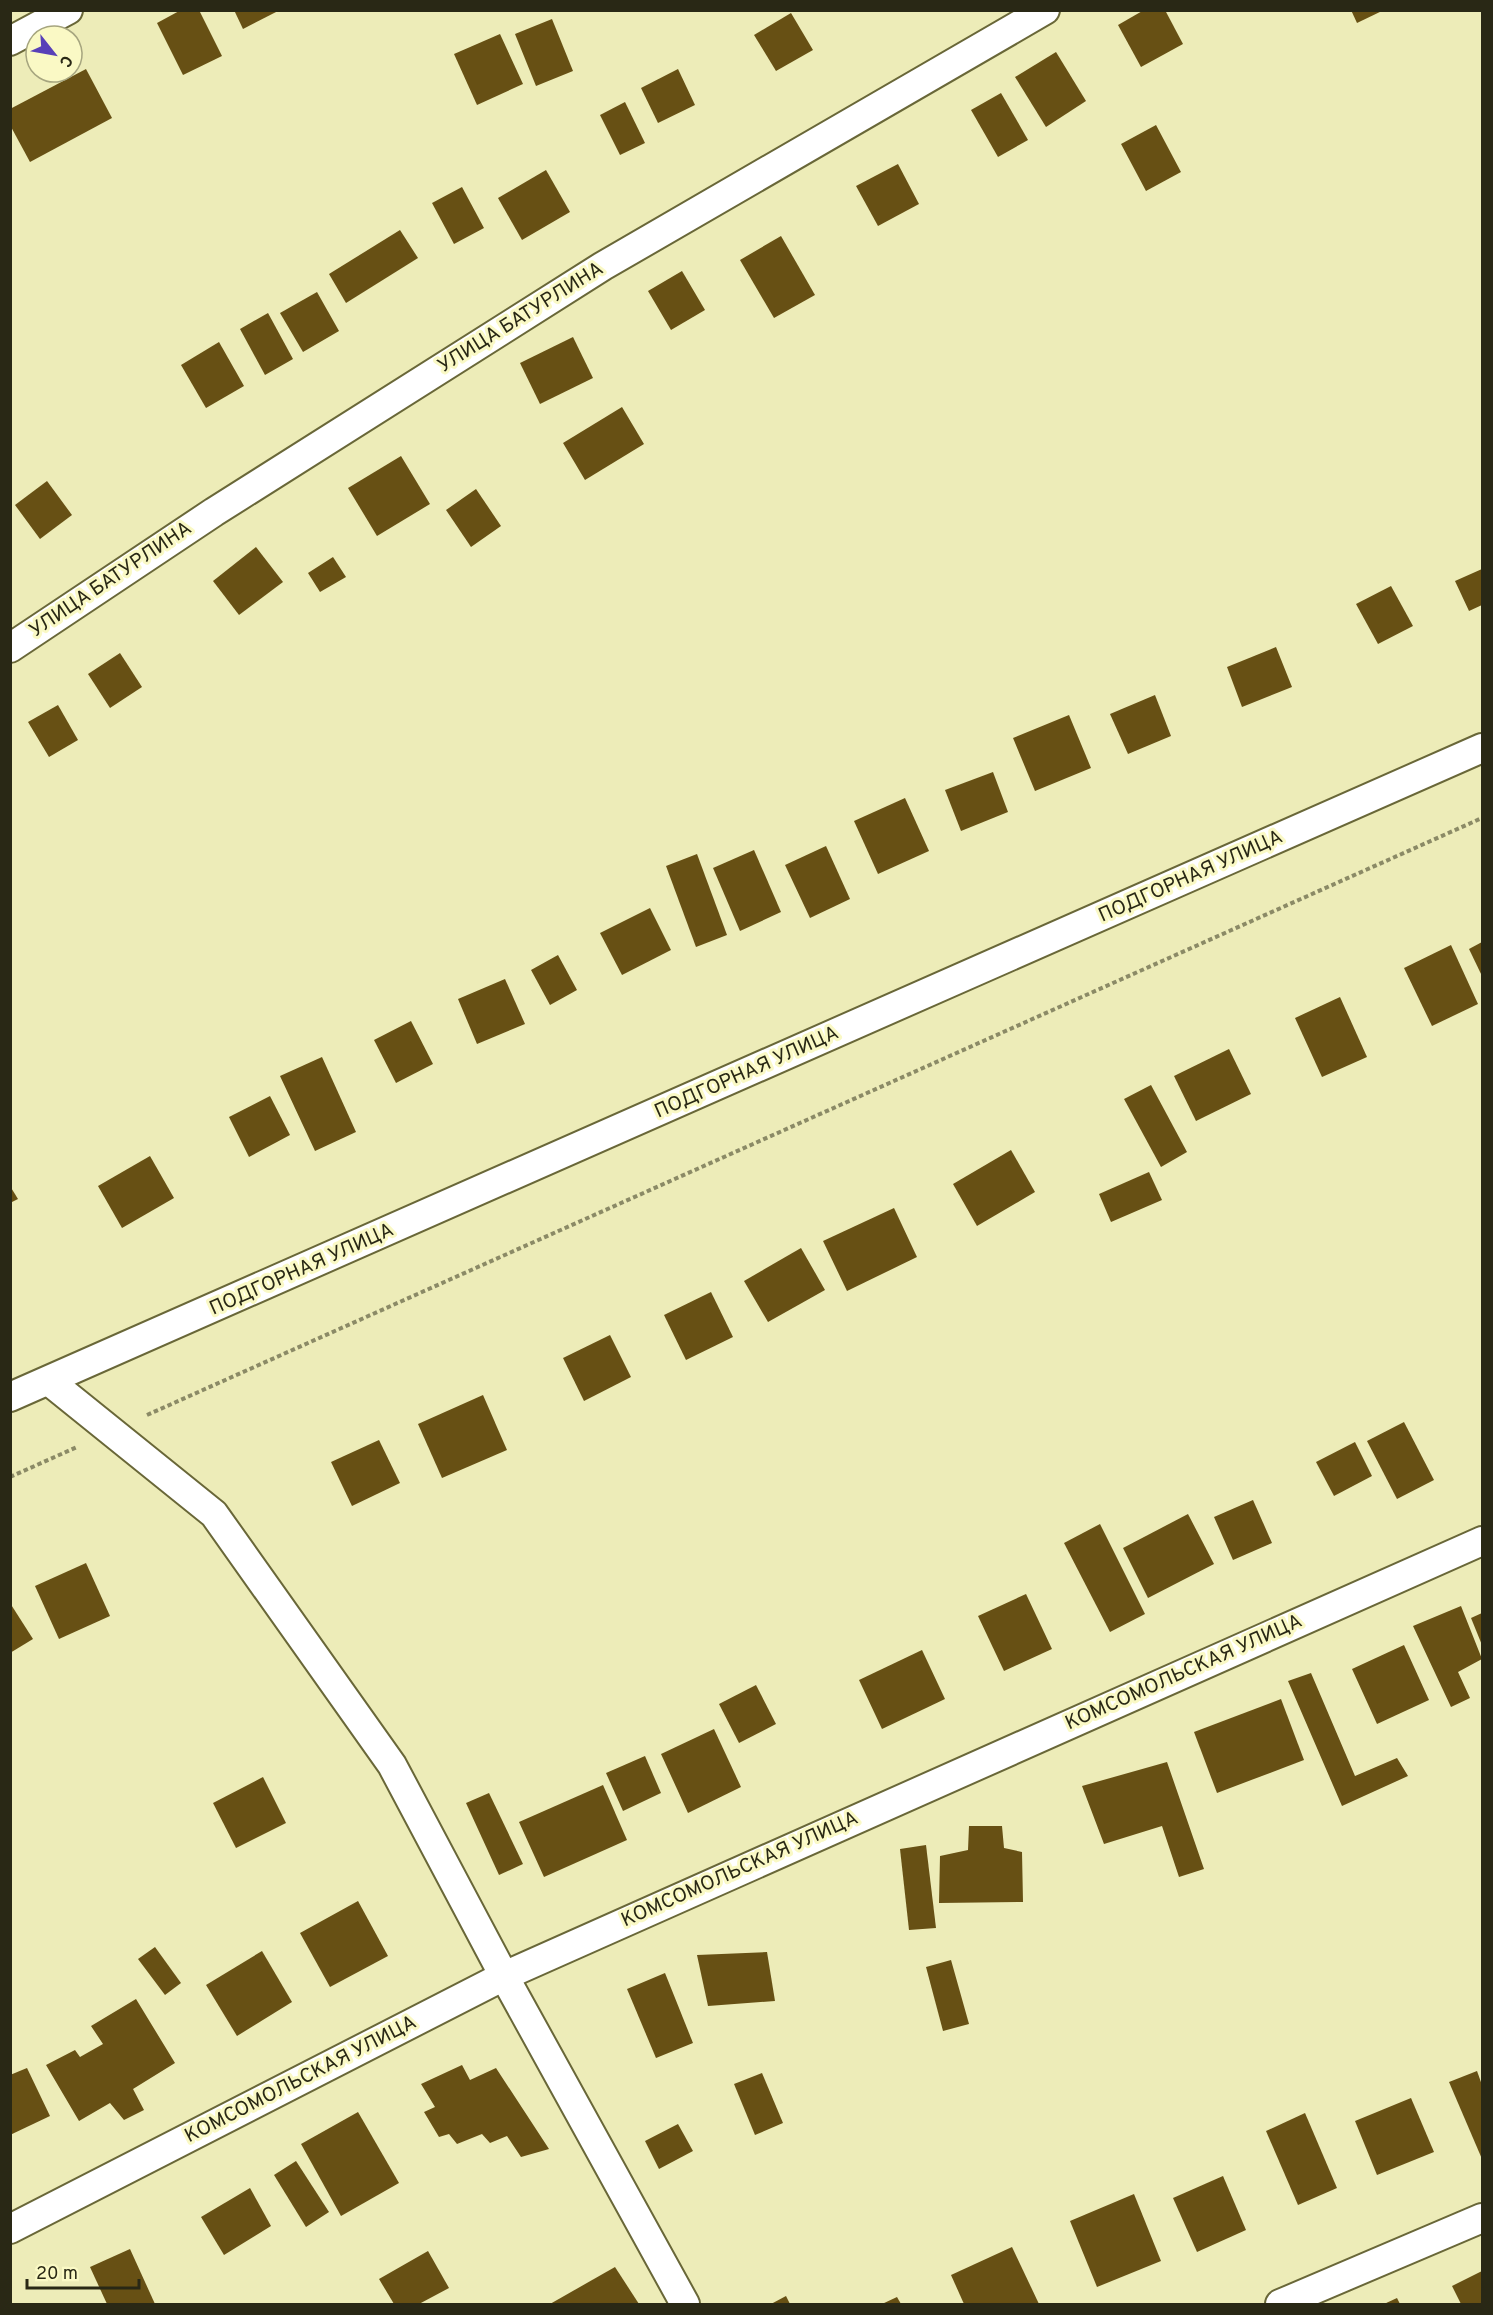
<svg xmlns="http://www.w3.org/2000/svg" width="1493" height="2315" viewBox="0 0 1493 2315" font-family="Overpass,sans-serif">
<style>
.building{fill:#675014}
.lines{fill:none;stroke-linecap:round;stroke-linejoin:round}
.minor-casing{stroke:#696738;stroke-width:32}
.path{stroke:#8b8a66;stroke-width:4;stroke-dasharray:4.5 3;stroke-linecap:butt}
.minor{stroke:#fff;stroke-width:28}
.labels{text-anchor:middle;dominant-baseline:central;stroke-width:6;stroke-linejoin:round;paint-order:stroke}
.street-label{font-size:20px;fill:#292815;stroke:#faf9c5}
</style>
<rect width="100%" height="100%" fill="#edecb8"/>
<g class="building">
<path d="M 181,10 L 199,10 L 222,56 L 183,75 L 157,23 Z"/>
<path d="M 234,10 L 280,10 L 243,29 Z"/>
<path d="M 1144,10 L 1165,10 L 1183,44 L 1141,67 L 1118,25 Z"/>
<path d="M 1351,10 L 1384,10 L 1357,23 Z"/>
<path d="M 791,13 L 813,50 L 776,71 L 754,35 Z"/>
<path d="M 552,19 L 573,71 L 536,86 L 515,34 Z"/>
<path d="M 500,34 L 523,84 L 477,105 L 454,54 Z"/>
<path d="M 1056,52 L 1086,101 L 1046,127 L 1015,77 Z"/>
<path d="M 86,69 L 112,118 L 30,162 L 10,125 L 10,109 Z"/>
<path d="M 678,69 L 695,105 L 658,123 L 641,88 Z"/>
<path d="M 1001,93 L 1028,140 L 998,157 L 971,110 Z"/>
<path d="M 625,102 L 645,143 L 620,155 L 600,115 Z"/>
<path d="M 1156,125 L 1181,172 L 1146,191 L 1121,144 Z"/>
<path d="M 898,164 L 919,204 L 878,226 L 856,186 Z"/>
<path d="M 546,170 L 570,212 L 522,240 L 498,198 Z"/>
<path d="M 462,187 L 484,228 L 454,244 L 432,203 Z"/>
<path d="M 400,230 L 418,258 L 346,303 L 329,274 Z"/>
<path d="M 781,236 L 815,295 L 774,318 L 740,260 Z"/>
<path d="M 682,271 L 705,310 L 671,330 L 648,291 Z"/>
<path d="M 317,292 L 339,331 L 303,352 L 280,313 Z"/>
<path d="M 268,313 L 293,359 L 265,375 L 240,329 Z"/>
<path d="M 573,337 L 593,378 L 540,404 L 520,363 Z"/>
<path d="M 219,342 L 244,386 L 206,408 L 181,365 Z"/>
<path d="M 622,407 L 644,444 L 585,480 L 563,443 Z"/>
<path d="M 401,456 L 430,504 L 377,536 L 348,488 Z"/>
<path d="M 47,481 L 72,515 L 40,539 L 15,505 Z"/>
<path d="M 476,489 L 501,526 L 471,547 L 446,510 Z"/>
<path d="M 256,547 L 283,582 L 239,615 L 213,581 Z"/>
<path d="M 333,557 L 346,577 L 320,592 L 308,573 Z"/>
<path d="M 1482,569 L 1482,605 L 1469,611 L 1455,581 Z"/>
<path d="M 1391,586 L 1413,626 L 1378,644 L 1356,604 Z"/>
<path d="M 1276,647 L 1292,687 L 1242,707 L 1227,667 Z"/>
<path d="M 120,653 L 142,687 L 110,708 L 88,674 Z"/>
<path d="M 1155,695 L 1171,736 L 1128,754 L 1110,714 Z"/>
<path d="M 58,705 L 78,740 L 49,757 L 28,722 Z"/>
<path d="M 1069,715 L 1091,768 L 1035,791 L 1013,738 Z"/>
<path d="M 993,772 L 1008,812 L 961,831 L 945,790 Z"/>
<path d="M 905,798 L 929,851 L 878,874 L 854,821 Z"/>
<path d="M 826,846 L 850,899 L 810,918 L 785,865 Z"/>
<path d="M 754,850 L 781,912 L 740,931 L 713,868 Z"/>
<path d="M 697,854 L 727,935 L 696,947 L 666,866 Z"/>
<path d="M 650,908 L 671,950 L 622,975 L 600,933 Z"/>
<path d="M 1482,942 L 1482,976 L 1469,949 Z"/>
<path d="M 1451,945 L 1478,1004 L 1432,1026 L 1404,968 Z"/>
<path d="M 558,955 L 577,990 L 550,1005 L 531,970 Z"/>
<path d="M 505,979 L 525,1024 L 477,1044 L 458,999 Z"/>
<path d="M 1340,997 L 1367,1057 L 1322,1077 L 1295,1018 Z"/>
<path d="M 411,1021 L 433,1064 L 396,1083 L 374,1040 Z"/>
<path d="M 1229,1049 L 1251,1094 L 1196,1121 L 1174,1076 Z"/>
<path d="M 322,1057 L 356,1132 L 315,1151 L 280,1076 Z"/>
<path d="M 1151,1085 L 1187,1152 L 1161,1167 L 1124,1099 Z"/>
<path d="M 270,1096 L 290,1135 L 249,1157 L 229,1117 Z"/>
<path d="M 1011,1150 L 1035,1192 L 977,1226 L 953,1184 Z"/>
<path d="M 150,1156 L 174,1198 L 122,1228 L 98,1186 Z"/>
<path d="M 1149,1172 L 1162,1200 L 1111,1222 L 1099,1194 Z"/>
<path d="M 10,1186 L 18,1199 L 10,1203 Z"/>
<path d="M 894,1208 L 917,1257 L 847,1291 L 823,1241 Z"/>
<path d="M 801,1248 L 825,1290 L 768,1322 L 744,1281 Z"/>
<path d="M 711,1292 L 733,1337 L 686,1360 L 664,1315 Z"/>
<path d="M 610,1335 L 631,1377 L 584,1401 L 563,1358 Z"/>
<path d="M 483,1395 L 507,1450 L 442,1478 L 418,1424 Z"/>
<path d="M 1404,1422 L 1434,1480 L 1397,1499 L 1367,1441 Z"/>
<path d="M 379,1440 L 400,1483 L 352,1506 L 331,1462 Z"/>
<path d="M 1355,1442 L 1372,1476 L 1334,1496 L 1316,1462 Z"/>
<path d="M 1253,1500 L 1272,1543 L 1233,1560 L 1214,1517 Z"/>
<path d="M 1188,1514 L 1214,1564 L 1148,1598 L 1123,1548 Z"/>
<path d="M 1100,1524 L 1145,1614 L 1110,1632 L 1064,1543 Z"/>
<path d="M 86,1563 L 110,1616 L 59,1639 L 35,1586 Z"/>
<path d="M 1026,1594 L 1052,1649 L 1004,1671 L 978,1616 Z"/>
<path d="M 10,1603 L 33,1639 L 10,1653 Z"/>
<path d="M 1461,1606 L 1482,1659 L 1458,1672 L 1470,1698 L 1451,1707 L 1413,1626 Z"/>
<path d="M 1482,1613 L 1482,1645 L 1471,1618 Z"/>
<path d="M 1404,1645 L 1429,1700 L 1377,1724 L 1352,1669 Z"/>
<path d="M 922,1650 L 945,1699 L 882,1729 L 859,1680 Z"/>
<path d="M 1311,1673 L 1355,1776 L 1397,1758 L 1408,1776 L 1342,1806 L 1288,1681 Z"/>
<path d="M 756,1685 L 776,1724 L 739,1743 L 719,1704 Z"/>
<path d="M 1281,1699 L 1304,1760 L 1217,1793 L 1194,1732 Z"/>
<path d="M 714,1729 L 741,1787 L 688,1813 L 661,1754 Z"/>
<path d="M 645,1756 L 661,1793 L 623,1811 L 606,1773 Z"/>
<path d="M 1167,1762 L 1204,1869 L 1179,1877 L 1162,1826 L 1104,1844 L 1082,1786 Z"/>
<path d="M 263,1777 L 286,1823 L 236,1848 L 213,1803 Z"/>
<path d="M 603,1785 L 627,1840 L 544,1877 L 519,1822 Z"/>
<path d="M 489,1793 L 523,1864 L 499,1875 L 466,1803 Z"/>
<path d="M 969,1826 L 1002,1826 L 1004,1848 L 1022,1852 L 1023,1902 L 939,1903 L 940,1856 L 968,1850 Z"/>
<path d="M 926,1845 L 936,1928 L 909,1930 L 900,1849 Z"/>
<path d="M 358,1901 L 388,1956 L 330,1987 L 300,1933 Z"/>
<path d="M 155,1947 L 181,1983 L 165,1995 L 138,1959 Z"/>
<path d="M 262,1951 L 292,2002 L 237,2036 L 206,1985 Z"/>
<path d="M 767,1952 L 775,2001 L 708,2006 L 697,1955 Z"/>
<path d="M 951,1960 L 969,2024 L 943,2031 L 926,1967 Z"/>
<path d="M 665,1973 L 693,2043 L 656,2058 L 627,1989 Z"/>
<path d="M 136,1999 L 175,2063 L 133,2089 L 144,2110 L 124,2120 L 110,2103 L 79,2121 L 46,2065 L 75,2050 L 80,2057 L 103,2044 L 91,2026 Z"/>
<path d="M 462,2065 L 470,2080 L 496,2068 L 549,2149 L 521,2157 L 507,2136 L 490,2143 L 482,2134 L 457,2144 L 449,2134 L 439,2137 L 424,2112 L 435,2107 L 421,2084 Z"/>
<path d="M 27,2068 L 50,2116 L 10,2135 L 10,2075 Z"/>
<path d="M 1477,2071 L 1482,2085 L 1482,2159 L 1449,2082 Z"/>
<path d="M 762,2073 L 783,2123 L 755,2135 L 734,2084 Z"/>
<path d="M 1411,2098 L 1434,2152 L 1377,2175 L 1355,2121 Z"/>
<path d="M 358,2112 L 399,2183 L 341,2216 L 301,2144 Z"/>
<path d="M 1305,2113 L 1337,2188 L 1298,2205 L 1266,2131 Z"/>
<path d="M 678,2124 L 693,2151 L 659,2169 L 645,2141 Z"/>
<path d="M 296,2161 L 329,2212 L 306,2227 L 274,2175 Z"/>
<path d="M 1223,2176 L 1246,2230 L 1197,2252 L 1173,2198 Z"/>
<path d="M 250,2188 L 271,2226 L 224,2255 L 201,2217 Z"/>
<path d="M 1134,2194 L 1161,2261 L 1097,2287 L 1070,2221 Z"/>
<path d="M 1012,2247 L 1039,2304 L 964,2304 L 951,2275 Z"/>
<path d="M 130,2249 L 155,2304 L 107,2304 L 90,2267 Z"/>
<path d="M 428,2251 L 449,2288 L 419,2304 L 394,2304 L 379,2279 Z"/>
<path d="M 615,2267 L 639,2304 L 550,2304 Z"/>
<path d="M 1482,2271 L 1482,2304 L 1461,2304 L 1452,2286 Z"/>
<path d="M 786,2296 L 790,2304 L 771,2304 Z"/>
<path d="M 897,2297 L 901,2304 L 882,2304 Z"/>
<path d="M 1397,2298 L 1400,2304 L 1384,2304 Z"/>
</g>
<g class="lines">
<defs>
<g id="minor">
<path d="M 10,41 L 68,10"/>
<path d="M 10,648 L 214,512 L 603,266 L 1045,10"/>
<path d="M 49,1381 L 214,1514 L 392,1765 L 504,1976 L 685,2304"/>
<path d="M 10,1397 L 1482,748"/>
<path d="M 10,2229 L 504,1976 L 1482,1541"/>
<path d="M 1280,2304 L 1482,2218"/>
</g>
</defs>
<use href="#minor" class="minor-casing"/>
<g class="path">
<path d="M 147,1415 L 1482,818"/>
<path d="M 10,1477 L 77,1447"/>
</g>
<use href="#minor" class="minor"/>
</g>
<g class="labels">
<g class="street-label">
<text transform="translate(521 318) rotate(-32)">УЛИЦА БАТУРЛИНА</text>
<text transform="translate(111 580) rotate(-34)">УЛИЦА БАТУРЛИНА</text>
<text transform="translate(1191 877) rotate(-24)">ПОДГОРНАЯ УЛИЦА</text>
<text transform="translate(747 1073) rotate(-24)">ПОДГОРНАЯ УЛИЦА</text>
<text transform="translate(302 1270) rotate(-24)">ПОДГОРНАЯ УЛИЦА</text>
<text transform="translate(1184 1673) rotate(-24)">КОМСОМОЛЬСКАЯ УЛИЦА</text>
<text transform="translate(740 1870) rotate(-24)">КОМСОМОЛЬСКАЯ УЛИЦА</text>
<text transform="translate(301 2080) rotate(-27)">КОМСОМОЛЬСКАЯ УЛИЦА</text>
</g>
</g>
<rect width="1493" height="2315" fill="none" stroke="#292815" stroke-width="24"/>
<g transform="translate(54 54) rotate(121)"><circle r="28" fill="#faf9c5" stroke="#a6a57f" stroke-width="1.5"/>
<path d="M0-4.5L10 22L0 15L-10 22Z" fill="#5840b8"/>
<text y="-9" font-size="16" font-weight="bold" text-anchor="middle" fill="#292815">С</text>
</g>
<path d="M27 2279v9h112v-9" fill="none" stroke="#292815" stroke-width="3"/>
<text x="36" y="2279" font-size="18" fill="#292815" stroke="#faf9c5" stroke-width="4.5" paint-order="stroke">20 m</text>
</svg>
